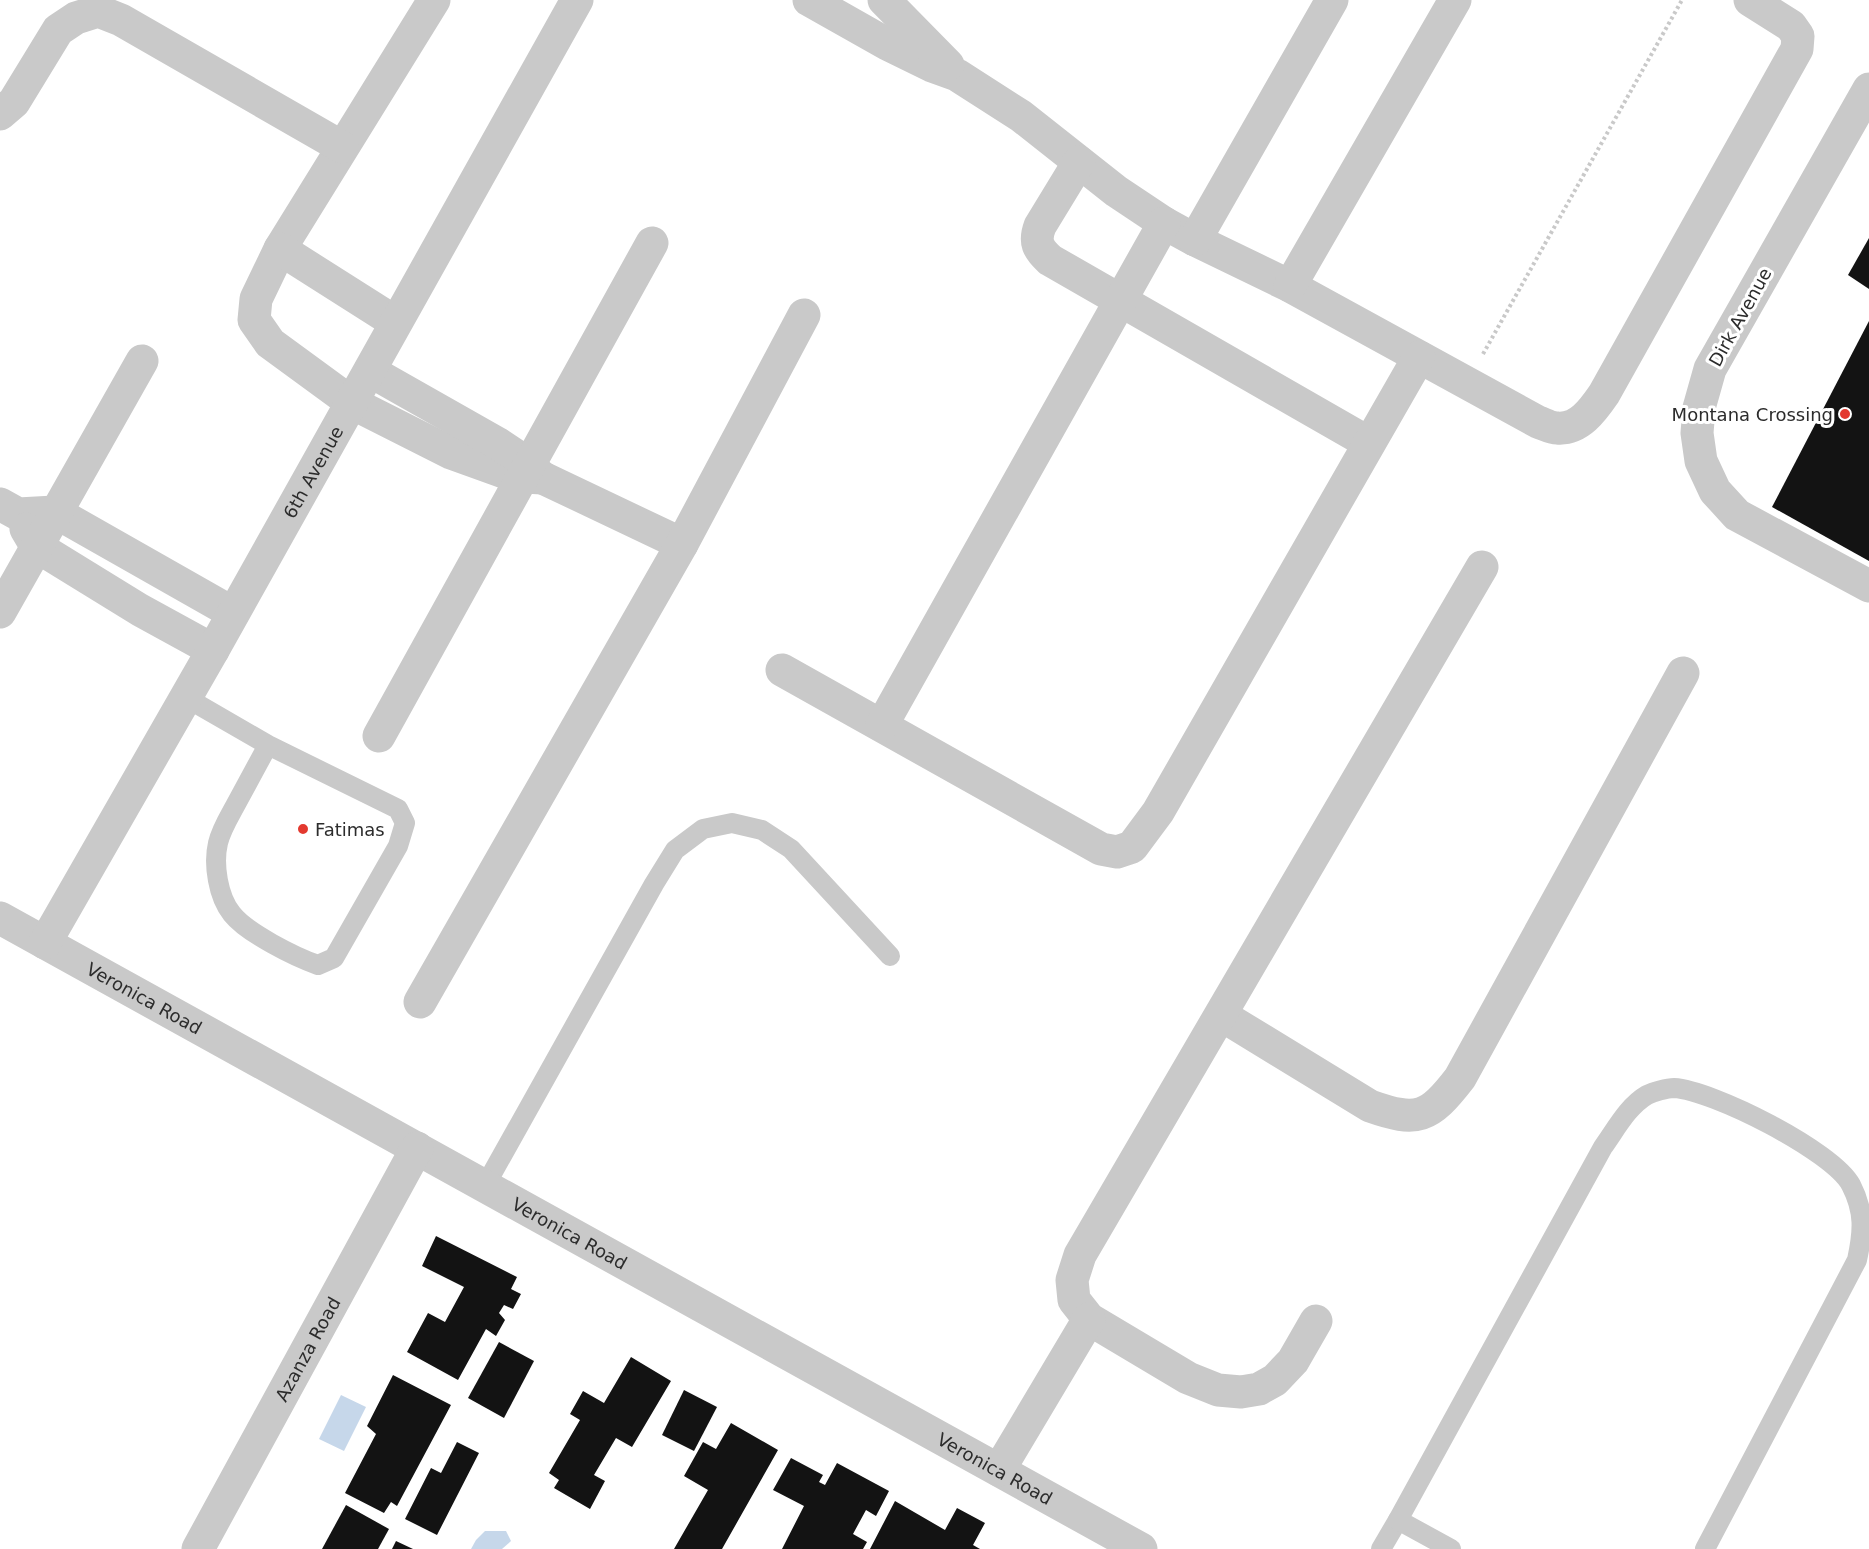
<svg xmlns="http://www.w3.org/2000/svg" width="1869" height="1549" viewBox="0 0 1869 1549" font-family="'DejaVu Sans',sans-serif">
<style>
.water{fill:#c6d7ea}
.building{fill:#131313}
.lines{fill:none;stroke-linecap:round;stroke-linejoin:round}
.path{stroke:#c9c9c9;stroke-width:4;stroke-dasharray:3 3;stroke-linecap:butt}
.lane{stroke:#c9c9c9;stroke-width:20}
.street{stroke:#c9c9c9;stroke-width:33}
.poi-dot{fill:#e3392f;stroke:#fff;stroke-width:2}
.labels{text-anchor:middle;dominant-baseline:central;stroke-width:6;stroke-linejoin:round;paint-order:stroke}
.street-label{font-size:18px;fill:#2c2c2c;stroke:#fff}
.poi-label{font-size:18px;fill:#2c2c2c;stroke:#fff;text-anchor:end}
</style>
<rect width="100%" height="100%" fill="#fff"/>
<g class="water">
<path d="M 341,1395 L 366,1407 L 344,1451 L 319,1439 Z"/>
<path d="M 485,1531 L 506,1531 L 511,1541 L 502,1549 L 471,1549 L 476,1540 Z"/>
</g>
<g class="building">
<path d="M 1869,238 L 1869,289 L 1848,275 Z"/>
<path d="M 1869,321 L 1869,561 L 1772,507 Z"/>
<path d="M 436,1236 L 517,1277 L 511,1289 L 521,1294 L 513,1309 L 504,1305 L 499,1313 L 505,1320 L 496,1336 L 486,1329 L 458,1380 L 407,1352 L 428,1313 L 445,1322 L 464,1287 L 422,1266 Z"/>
<path d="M 499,1342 L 534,1361 L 504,1418 L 468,1398 Z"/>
<path d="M 631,1357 L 671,1381 L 632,1447 L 616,1438 L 594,1475 L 605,1481 L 590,1509 L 554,1488 L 559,1480 L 549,1473 L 580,1420 L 570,1414 L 583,1391 L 604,1403 Z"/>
<path d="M 393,1375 L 451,1405 L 397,1506 L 391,1502 L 384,1513 L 345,1493 L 376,1434 L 367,1426 Z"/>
<path d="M 684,1390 L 717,1407 L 694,1451 L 662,1435 Z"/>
<path d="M 731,1423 L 778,1450 L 722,1549 L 674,1549 L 708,1490 L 684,1476 L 703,1442 L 716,1449 Z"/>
<path d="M 457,1442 L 479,1453 L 437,1535 L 405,1519 L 431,1468 L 441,1473 Z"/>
<path d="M 791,1458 L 823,1475 L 819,1482 L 825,1485 L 837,1463 L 889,1491 L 876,1516 L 866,1510 L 853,1534 L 867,1542 L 863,1549 L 782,1549 L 804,1506 L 773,1490 Z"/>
<path d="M 895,1501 L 945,1530 L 957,1508 L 985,1523 L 973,1545 L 980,1549 L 870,1549 Z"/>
<path d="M 346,1505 L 389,1529 L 378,1549 L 322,1549 Z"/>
<path d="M 396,1541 L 413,1549 L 392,1549 Z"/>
</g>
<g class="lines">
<path class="path" d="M 1483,354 L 1682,0"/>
<g class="lane">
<path d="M 185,697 L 268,745 L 398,809 L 405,823 L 398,846 L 334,958 L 318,965 C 295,957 247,933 232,914 C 218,897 213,864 218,843 C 221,830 229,817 235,806 C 246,786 257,765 268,745"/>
<path d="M 485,1186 L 654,884 L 675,850 L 703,829 L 732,823 L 762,830 L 791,849 L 890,956"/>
<path d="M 1381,1549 L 1398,1520"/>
<path d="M 1451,1549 L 1398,1520 L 1603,1147 C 1616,1129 1628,1106 1647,1095 C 1653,1092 1667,1088 1674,1088 C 1712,1090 1833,1151 1851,1185 C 1865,1212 1863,1232 1857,1260 L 1705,1549"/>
</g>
<g class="street">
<path d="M 434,0 L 280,249 L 256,299 L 254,320 L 270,343 L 352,403 L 451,453 L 501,471 L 523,477 L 543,478"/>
<path d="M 809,0 L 887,44 L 932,66 L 957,75 L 1021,116 L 1116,191 L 1164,223 L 1195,240 L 1290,286 L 1538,422 C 1544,424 1551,428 1557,428 C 1579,430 1593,410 1604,394 L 1797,49 L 1798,36 L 1791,26 L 1750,0"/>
<path d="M 884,0 L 948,65"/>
<path d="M 1869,89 L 1710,369 L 1699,408 L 1697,433 L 1701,461 L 1715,491 L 1737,515 L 1869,586"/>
<path d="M 0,114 L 14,102 L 58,30 L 76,18 L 98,11 L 121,20 L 342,147"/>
<path d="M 1079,162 L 1040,226 C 1034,242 1038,249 1050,260 L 1369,443"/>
<path d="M 1195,240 L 1332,0"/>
<path d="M 280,249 L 395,322"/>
<path d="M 1290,286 L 1455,0"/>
<path d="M 370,371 L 497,443 L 515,455 L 543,478 L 682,544"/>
<path d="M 0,504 L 18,514 L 55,512 L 233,613"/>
<path d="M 26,529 L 36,546 L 140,610 L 213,650"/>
<path d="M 0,612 L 142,361"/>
<path d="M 782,670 L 1101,849 L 1117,852 L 1132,847 L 1158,812 L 1419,357"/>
<path d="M 882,725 L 1164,223"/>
<path d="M 379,736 L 652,243"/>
<path id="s1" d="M 0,918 L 1141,1549"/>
<path id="s2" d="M 45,943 L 213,650 L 577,0"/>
<path d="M 420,1002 L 682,544 L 804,315"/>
<path d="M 1221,1015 L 1370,1106 C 1418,1123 1429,1118 1460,1078 L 1683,673"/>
<path d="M 1316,1321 L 1293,1361 L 1275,1380 L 1259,1389 L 1241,1392 L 1218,1390 L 1188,1378 L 1089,1319 L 1074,1300 L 1072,1280 L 1080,1255 L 1482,567"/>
<path d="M 999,1470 L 1089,1319"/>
<path id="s3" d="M 198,1549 L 417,1148"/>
</g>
</g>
<g class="poi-dot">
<circle cx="1845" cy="414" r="6"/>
<circle cx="303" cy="829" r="6"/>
</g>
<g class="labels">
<g class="street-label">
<text transform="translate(1740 317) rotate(-61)">Dirk Avenue</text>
<text stroke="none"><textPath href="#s2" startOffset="542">6th Avenue</textPath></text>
<text stroke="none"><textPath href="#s1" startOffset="165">Veronica Road</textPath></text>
<text stroke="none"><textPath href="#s1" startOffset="651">Veronica Road</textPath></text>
<text stroke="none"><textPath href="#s3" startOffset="228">Azanza Road</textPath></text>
<text stroke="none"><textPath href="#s1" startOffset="1137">Veronica Road</textPath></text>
</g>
<g class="poi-label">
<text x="1833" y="414">Montana Crossing</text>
<text x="315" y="829" text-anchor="start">Fatimas</text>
</g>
</g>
</svg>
